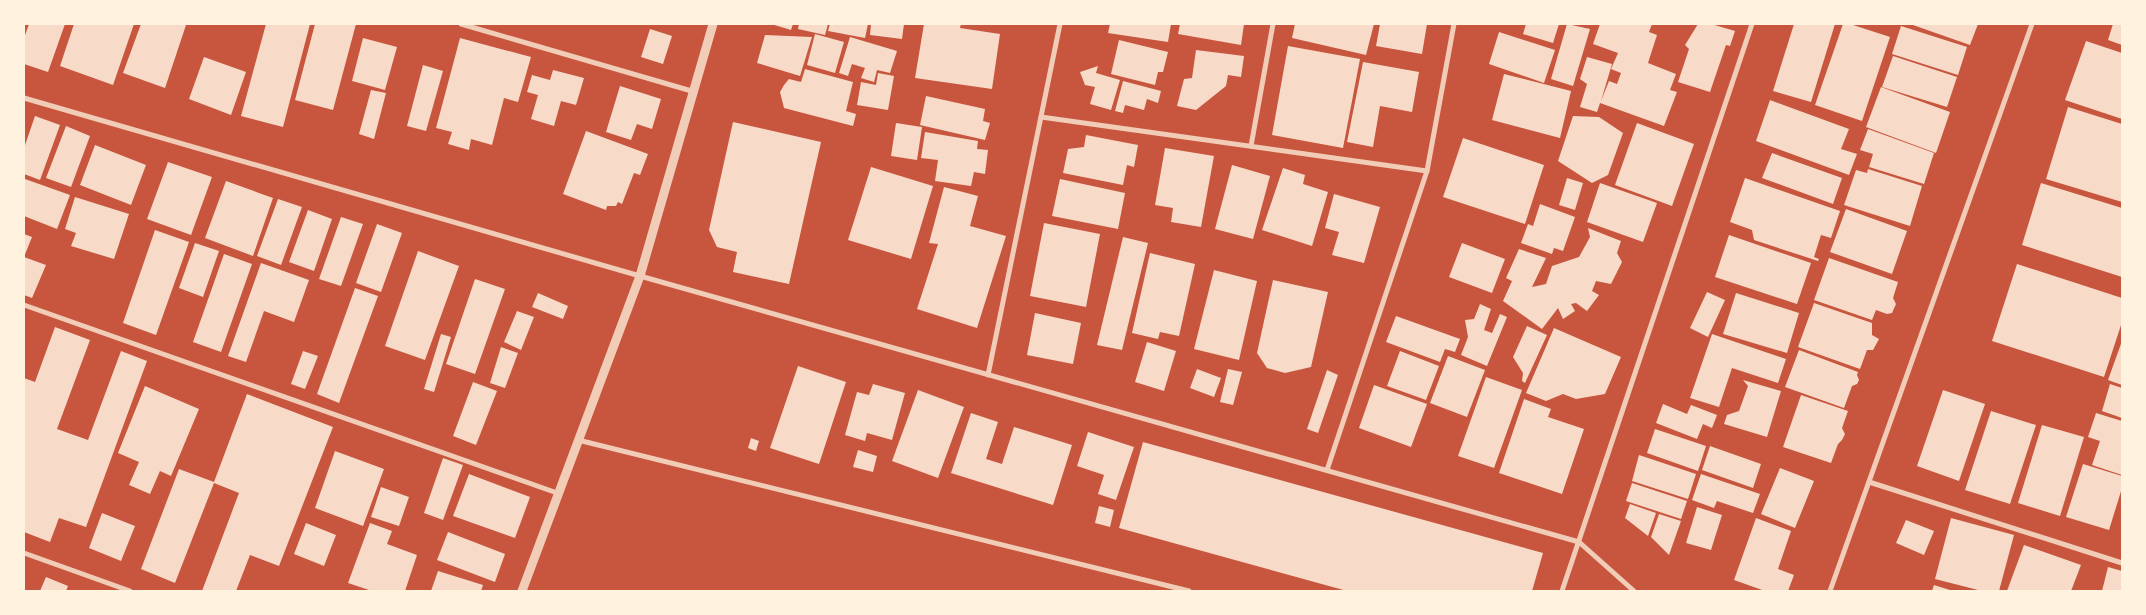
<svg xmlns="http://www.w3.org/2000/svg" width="2146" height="615" viewBox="0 0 2146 615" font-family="Commissioner,sans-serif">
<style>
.building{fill:#f7dbc8}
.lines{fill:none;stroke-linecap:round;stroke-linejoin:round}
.minor{stroke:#f1ccb7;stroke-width:5}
.tertiary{stroke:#f1ccb7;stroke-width:9}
</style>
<rect width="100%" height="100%" fill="#c8553d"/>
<g class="building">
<path d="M 29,24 L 65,24 L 48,72 L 24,64 L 24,38 Z"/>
<path d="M 74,24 L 134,24 L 113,85 L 60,66 Z"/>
<path d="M 141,24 L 186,25 L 165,88 L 123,73 Z"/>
<path d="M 266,24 L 310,24 L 283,127 L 241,116 Z"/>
<path d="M 315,24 L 356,24 L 333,110 L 295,100 Z"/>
<path d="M 771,24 L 793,24 L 791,30 Z"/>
<path d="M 799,24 L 828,24 L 825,35 L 798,29 Z"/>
<path d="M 830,24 L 868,24 L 865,38 L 828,31 Z"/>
<path d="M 871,24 L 904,24 L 902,39 L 870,35 Z"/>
<path d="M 924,24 L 961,24 L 960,28 L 1000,34 L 992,89 L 915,78 Z"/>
<path d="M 1110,24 L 1171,24 L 1168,42 L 1108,33 Z"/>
<path d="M 1180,24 L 1244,24 L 1241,45 L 1178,34 Z"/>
<path d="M 1295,24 L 1374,24 L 1366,55 L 1292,38 Z"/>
<path d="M 1380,24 L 1427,24 L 1422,54 L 1376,46 Z"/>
<path d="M 1526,24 L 1559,24 L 1553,43 L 1523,34 Z"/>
<path d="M 1567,24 L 1590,29 L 1573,86 L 1551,79 Z"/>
<path d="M 1600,24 L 1652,24 L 1649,32 L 1657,35 L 1648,63 L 1676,74 L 1670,90 L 1677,92 L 1664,126 L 1600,103 L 1597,112 L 1580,107 L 1587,84 L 1580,79 L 1587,57 L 1612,64 L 1601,101 L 1609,81 L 1617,84 L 1621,73 L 1611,69 L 1618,53 L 1593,44 Z"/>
<path d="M 1698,24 L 1711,24 L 1735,31 L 1730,46 L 1726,45 L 1710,92 L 1678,82 L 1689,49 L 1685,45 Z"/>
<path d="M 1794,24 L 1835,24 L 1811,102 L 1773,91 Z"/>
<path d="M 1843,24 L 1850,24 L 1890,37 L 1862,121 L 1815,105 Z"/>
<path d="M 1910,24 L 1978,24 L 1970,45 Z"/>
<path d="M 2113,24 L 2122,24 L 2122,45 L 2108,40 Z"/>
<path d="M 1901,26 L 1967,47 L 1958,75 L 1892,54 Z"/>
<path d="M 650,29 L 672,36 L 663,64 L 641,57 Z"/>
<path d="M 1499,32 L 1555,50 L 1544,83 L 1489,64 Z"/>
<path d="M 815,34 L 844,42 L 835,73 L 807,65 Z"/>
<path d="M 765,35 L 812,37 L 800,76 L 757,63 Z"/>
<path d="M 850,37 L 897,51 L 890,73 L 877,70 L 874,82 L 861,78 L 865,68 L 852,64 L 848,76 L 839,73 Z"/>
<path d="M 363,38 L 397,47 L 385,90 L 352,81 Z"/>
<path d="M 460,38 L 531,57 L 518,102 L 504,98 L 492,145 L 471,139 L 469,150 L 448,144 L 452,132 L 436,128 Z"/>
<path d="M 1119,40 L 1168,52 L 1163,72 L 1158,72 L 1155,85 L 1111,74 Z"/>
<path d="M 2086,41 L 2122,53 L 2122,119 L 2065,100 Z"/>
<path d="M 1288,46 L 1360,59 L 1343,148 L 1272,135 Z"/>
<path d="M 1196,50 L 1244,56 L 1241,77 L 1228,75 L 1226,86 L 1196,110 L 1177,106 L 1184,79 L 1192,78 Z"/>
<path d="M 1893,56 L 1957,77 L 1947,107 L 1882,87 Z"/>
<path d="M 204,57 L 246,72 L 231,115 L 189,99 Z"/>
<path d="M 1363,62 L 1419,72 L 1412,112 L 1380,106 L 1373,147 L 1347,142 Z"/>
<path d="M 423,65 L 443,71 L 426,131 L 407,126 Z"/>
<path d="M 1098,66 L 1096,73 L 1120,80 L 1111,110 L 1090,104 L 1095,87 L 1085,85 L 1080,72 Z"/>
<path d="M 805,69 L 853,82 L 846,111 L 856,114 L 853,126 L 784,108 L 780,92 L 784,85 L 789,79 L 801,82 Z"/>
<path d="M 553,70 L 584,78 L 576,105 L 561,101 L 554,126 L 531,119 L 538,95 L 527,92 L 532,75 L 550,80 Z"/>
<path d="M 878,73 L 894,76 L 888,110 L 857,105 L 861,82 L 876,85 Z"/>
<path d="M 1504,74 L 1571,91 L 1560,138 L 1492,120 Z"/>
<path d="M 1123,81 L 1161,91 L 1158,103 L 1147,99 L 1144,110 L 1125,105 L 1123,113 L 1115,111 Z"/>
<path d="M 620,86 L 661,99 L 652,129 L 637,124 L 631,140 L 606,132 Z"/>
<path d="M 1881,87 L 1950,112 L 1936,153 L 1866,127 Z"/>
<path d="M 371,90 L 386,93 L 374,139 L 359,134 Z"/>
<path d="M 926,96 L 985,109 L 983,121 L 990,123 L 985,140 L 920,125 Z"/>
<path d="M 1770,100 L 1849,129 L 1841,149 L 1857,154 L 1849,175 L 1756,141 Z"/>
<path d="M 2068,107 L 2122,124 L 2122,202 L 2046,179 Z"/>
<path d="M 35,116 L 60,125 L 40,180 L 24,174 L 24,148 Z"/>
<path d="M 1573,116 L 1599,117 L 1623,133 L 1608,175 L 1592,183 L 1558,161 Z"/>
<path d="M 733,122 L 821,142 L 789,284 L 733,272 L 737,252 L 717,247 L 709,230 Z"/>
<path d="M 896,123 L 922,127 L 917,160 L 891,156 Z"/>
<path d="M 1637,123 L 1694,144 L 1672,206 L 1615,185 Z"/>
<path d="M 66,126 L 90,136 L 71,187 L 46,178 Z"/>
<path d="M 1868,129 L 1934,153 L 1924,184 L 1869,167 L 1873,154 L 1860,150 Z"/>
<path d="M 586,131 L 648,154 L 640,175 L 634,173 L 622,204 L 618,202 L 616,206 L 607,206 L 606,210 L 563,194 Z"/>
<path d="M 925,132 L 978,141 L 977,149 L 988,150 L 985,174 L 974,172 L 971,186 L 935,181 L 938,160 L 921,158 Z"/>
<path d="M 1086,135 L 1138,145 L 1134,167 L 1127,165 L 1123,185 L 1063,173 L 1068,149 L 1084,147 Z"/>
<path d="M 1463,138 L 1544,165 L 1525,224 L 1443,197 Z"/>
<path d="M 95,145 L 146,165 L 131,205 L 80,185 Z"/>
<path d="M 1165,148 L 1214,156 L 1201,227 L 1171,222 L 1173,208 L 1155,205 Z"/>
<path d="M 1772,153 L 1842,178 L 1833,204 L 1762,178 Z"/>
<path d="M 168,162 L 212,177 L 191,235 L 147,219 Z"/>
<path d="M 1232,165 L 1270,176 L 1253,239 L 1215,229 Z"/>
<path d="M 871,167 L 933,186 L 911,259 L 848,240 Z"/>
<path d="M 1283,168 L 1305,175 L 1303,184 L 1328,192 L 1312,246 L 1262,230 Z"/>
<path d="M 1868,169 L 1922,186 L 1910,226 L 1844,205 L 1856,170 L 1867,173 Z"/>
<path d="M 1567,178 L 1583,183 L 1575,210 L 1559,205 Z"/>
<path d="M 1745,178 L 1840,211 L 1831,238 L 1821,235 L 1814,257 L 1819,259 L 1818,261 L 1754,240 L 1752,230 L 1730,222 Z"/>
<path d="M 25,179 L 70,195 L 57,229 L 24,216 Z"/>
<path d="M 1060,179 L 1125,193 L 1118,229 L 1052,216 Z"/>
<path d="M 226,181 L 273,198 L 253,256 L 205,238 Z"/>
<path d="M 1600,183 L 1657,203 L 1643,242 L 1587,222 Z"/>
<path d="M 2041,183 L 2122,208 L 2122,277 L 2022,245 Z"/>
<path d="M 944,187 L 978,196 L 970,226 L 1006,236 L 977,328 L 917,309 L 938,244 L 929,243 Z"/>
<path d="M 1334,194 L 1380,207 L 1364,263 L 1332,255 L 1339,232 L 1325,228 Z"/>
<path d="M 75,197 L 129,214 L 114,259 L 71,246 L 76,233 L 65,229 Z"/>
<path d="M 278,199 L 302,207 L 281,265 L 257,256 Z"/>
<path d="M 1540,204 L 1575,217 L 1563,251 L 1554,248 L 1552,254 L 1521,243 L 1528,224 L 1533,226 Z"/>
<path d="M 1846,209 L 1907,231 L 1892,274 L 1830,252 Z"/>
<path d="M 308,210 L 332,219 L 314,271 L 289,262 Z"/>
<path d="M 341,217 L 363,224 L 341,286 L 319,279 Z"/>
<path d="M 1044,223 L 1100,234 L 1086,307 L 1030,296 Z"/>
<path d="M 377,224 L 402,233 L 381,292 L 356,283 Z"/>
<path d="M 1588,228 L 1621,241 L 1617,253 L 1622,262 L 1611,284 L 1596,281 L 1592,291 L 1599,295 L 1587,311 L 1576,303 L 1571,304 L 1575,311 L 1563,319 L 1558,308 L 1542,329 L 1503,301 L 1512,281 L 1506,278 L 1519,249 L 1546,258 L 1532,287 L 1546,284 L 1552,266 L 1579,257 L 1590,237 Z"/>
<path d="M 155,230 L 189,242 L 156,335 L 123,323 Z"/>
<path d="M 24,234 L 32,237 L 24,257 L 46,265 L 32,298 L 24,295 Z"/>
<path d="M 1729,235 L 1811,263 L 1797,304 L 1715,277 Z"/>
<path d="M 1123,237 L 1148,243 L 1122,350 L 1097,345 Z"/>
<path d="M 195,243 L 219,251 L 203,297 L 179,288 Z"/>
<path d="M 1462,243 L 1505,259 L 1492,293 L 1449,277 Z"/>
<path d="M 418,251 L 459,266 L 425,360 L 385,346 Z"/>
<path d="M 1150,253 L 1195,264 L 1179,336 L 1160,332 L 1158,339 L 1132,333 Z"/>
<path d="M 224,254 L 252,264 L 221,352 L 193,342 Z"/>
<path d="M 1829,258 L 1898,282 L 1893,298 L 1896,304 L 1892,313 L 1887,314 L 1876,310 L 1872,320 L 1814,300 Z"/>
<path d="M 261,263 L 309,280 L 294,322 L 264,311 L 246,362 L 228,356 Z"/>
<path d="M 2017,264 L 2122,298 L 2122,322 L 2104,377 L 1992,341 Z"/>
<path d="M 1214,270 L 1257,281 L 1239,360 L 1194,349 Z"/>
<path d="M 475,279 L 505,289 L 475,374 L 446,364 Z"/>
<path d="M 1273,280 L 1328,292 L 1311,367 L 1285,373 L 1267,368 L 1257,353 Z"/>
<path d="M 355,288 L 378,296 L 339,403 L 317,394 Z"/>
<path d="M 1707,292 L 1725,300 L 1708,337 L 1690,328 Z"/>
<path d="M 538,293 L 568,306 L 563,319 L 532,307 Z"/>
<path d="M 1736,293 L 1799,313 L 1787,353 L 1723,334 Z"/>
<path d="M 1814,303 L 1872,323 L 1872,335 L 1879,339 L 1873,350 L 1867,350 L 1860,369 L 1798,347 Z"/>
<path d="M 1480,304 L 1491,309 L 1484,330 L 1492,333 L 1500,314 L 1507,317 L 1487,366 L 1461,355 L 1468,337 L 1465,320 L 1474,319 Z"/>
<path d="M 517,311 L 534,317 L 521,350 L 504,342 Z"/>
<path d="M 1035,313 L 1081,323 L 1073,364 L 1027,355 Z"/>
<path d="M 1396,316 L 1460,339 L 1455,352 L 1445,349 L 1440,362 L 1386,342 Z"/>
<path d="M 1527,326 L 1547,335 L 1525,383 L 1522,381 L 1523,373 L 1513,357 Z"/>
<path d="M 55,327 L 90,340 L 57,429 L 88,440 L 121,351 L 147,361 L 86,527 L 59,518 L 50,542 L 24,532 L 24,378 L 35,382 Z"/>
<path d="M 1554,328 L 1621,357 L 1605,394 L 1576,399 L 1563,394 L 1546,401 L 1526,393 Z"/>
<path d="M 441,334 L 451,337 L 434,392 L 424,389 Z"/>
<path d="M 1712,334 L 1786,359 L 1778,383 L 1732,368 L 1719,407 L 1690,398 Z"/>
<path d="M 2122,341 L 2122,385 L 2108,380 Z"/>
<path d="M 1147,342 L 1176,351 L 1164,391 L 1135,382 Z"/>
<path d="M 501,347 L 518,353 L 505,388 L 490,383 Z"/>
<path d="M 1799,350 L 1858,372 L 1857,375 L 1859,380 L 1857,384 L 1852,386 L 1844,408 L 1785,387 Z"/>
<path d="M 303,351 L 318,356 L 305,389 L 291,384 Z"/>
<path d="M 1400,351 L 1439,366 L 1426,400 L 1387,386 Z"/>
<path d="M 1448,356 L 1485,370 L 1467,417 L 1430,403 Z"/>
<path d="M 798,366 L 846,382 L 819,464 L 770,448 Z"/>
<path d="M 1197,369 L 1221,378 L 1214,397 L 1190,388 Z"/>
<path d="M 1228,369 L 1242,372 L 1233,405 L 1220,402 Z"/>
<path d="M 1327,370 L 1338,375 L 1318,433 L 1307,429 Z"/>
<path d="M 1486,377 L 1522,390 L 1494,468 L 1458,456 Z"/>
<path d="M 1743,380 L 1781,391 L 1767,437 L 1724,424 L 1727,415 L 1739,411 L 1748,386 Z"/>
<path d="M 473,382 L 497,391 L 476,445 L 453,436 Z"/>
<path d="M 873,384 L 905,393 L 892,440 L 867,433 L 865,441 L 845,435 L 857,392 L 869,395 Z"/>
<path d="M 2110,384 L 2122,388 L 2122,418 L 2102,411 Z"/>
<path d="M 1374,385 L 1427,404 L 1411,447 L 1359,428 Z"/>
<path d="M 145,386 L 199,409 L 171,476 L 160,471 L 150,494 L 129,485 L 139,462 L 118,453 Z"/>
<path d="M 918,390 L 964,407 L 938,478 L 892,461 Z"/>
<path d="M 1943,390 L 1985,404 L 1959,481 L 1917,466 Z"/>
<path d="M 247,394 L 333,427 L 279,566 L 250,555 L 236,591 L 202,591 L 239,493 L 214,483 L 175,583 L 141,569 L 179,469 L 214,482 Z"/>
<path d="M 1801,395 L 1848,411 L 1842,428 L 1845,434 L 1842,440 L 1838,444 L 1831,463 L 1783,447 Z"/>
<path d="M 1524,399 L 1551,409 L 1548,417 L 1584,429 L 1562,494 L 1499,473 Z"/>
<path d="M 1663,404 L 1687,414 L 1691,405 L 1717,415 L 1712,428 L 1703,424 L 1697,439 L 1656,423 Z"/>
<path d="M 1991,411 L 2036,425 L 2010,504 L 1965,490 Z"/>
<path d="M 971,413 L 998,422 L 986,459 L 1002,464 L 1014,427 L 1072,445 L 1053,505 L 951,473 Z"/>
<path d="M 2096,413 L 2122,421 L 2122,475 L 2092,465 L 2100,441 L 2088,437 Z"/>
<path d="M 2042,425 L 2084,437 L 2060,516 L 2018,503 Z"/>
<path d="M 1655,429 L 1706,446 L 1698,471 L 1647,453 Z"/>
<path d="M 1088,432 L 1134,447 L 1116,500 L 1098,494 L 1104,475 L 1077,466 Z"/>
<path d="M 751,438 L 759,441 L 756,451 L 748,448 Z"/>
<path d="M 1143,442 L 1543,553 L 1532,591 L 1347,591 L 1119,528 Z"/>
<path d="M 1710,446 L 1761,464 L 1753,488 L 1702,470 Z"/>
<path d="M 858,450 L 877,456 L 873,472 L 853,467 Z"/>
<path d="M 335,451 L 384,469 L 363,526 L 315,508 Z"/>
<path d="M 1639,455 L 1696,474 L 1688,499 L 1632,481 Z"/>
<path d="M 443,458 L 463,465 L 443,520 L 424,513 Z"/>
<path d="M 2083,464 L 2122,476 L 2122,488 L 2109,530 L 2066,517 Z"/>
<path d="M 1780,468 L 1814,481 L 1795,528 L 1761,514 Z"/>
<path d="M 469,474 L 530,497 L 515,538 L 453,516 Z"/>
<path d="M 1701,474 L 1760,494 L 1753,513 L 1717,501 L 1714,508 L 1692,500 Z"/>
<path d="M 1632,483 L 1687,501 L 1681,519 L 1626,501 Z"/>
<path d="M 381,487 L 409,497 L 399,526 L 371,517 Z"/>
<path d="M 1630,504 L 1656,513 L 1648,536 L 1625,518 Z"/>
<path d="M 1099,506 L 1114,510 L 1110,527 L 1095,523 Z"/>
<path d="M 1697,507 L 1722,515 L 1711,550 L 1686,543 Z"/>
<path d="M 102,513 L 135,526 L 121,561 L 89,548 Z"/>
<path d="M 1659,514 L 1681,521 L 1669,555 L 1651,537 Z"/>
<path d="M 1756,518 L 1791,531 L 1778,569 L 1794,575 L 1788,591 L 1765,591 L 1734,580 Z"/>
<path d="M 1951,518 L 2014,535 L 1999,591 L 1982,591 L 1935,579 Z"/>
<path d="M 1906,520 L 1934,531 L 1924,555 L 1896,543 Z"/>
<path d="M 306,523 L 336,535 L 324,566 L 294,554 Z"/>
<path d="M 370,523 L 392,531 L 387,544 L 417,555 L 405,591 L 372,591 L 348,583 Z"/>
<path d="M 448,532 L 505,554 L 495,582 L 437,560 Z"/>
<path d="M 2024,545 L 2081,565 L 2071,591 L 2007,591 Z"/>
<path d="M 2108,567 L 2122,571 L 2122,591 L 2102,591 Z"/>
<path d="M 438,571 L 483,585 L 481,591 L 431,591 Z"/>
<path d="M 46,577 L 68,586 L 66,591 L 40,591 Z"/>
<path d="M 1934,585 L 1953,591 L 1932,591 Z"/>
</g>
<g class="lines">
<g class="minor">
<path d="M 461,24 L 695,92"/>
<path d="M 24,98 L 640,276 L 1579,542 L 1634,591"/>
<path d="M 1041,117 L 1427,171"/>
<path d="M 1251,146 L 1273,24"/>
<path d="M 24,305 L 560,494"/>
<path d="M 988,375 L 1060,24"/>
<path d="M 578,440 L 1189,591"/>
<path d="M 1327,470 L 1427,171 L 1454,24"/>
<path d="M 1869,482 L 2122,563"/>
<path d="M 24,553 L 130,591"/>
<path d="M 1562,591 L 1752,24"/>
<path d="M 1830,591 L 2032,24"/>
</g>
<path class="tertiary" d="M 522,591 L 640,276 L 713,24"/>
</g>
<rect width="2146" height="615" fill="none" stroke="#fff3e0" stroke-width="50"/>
</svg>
